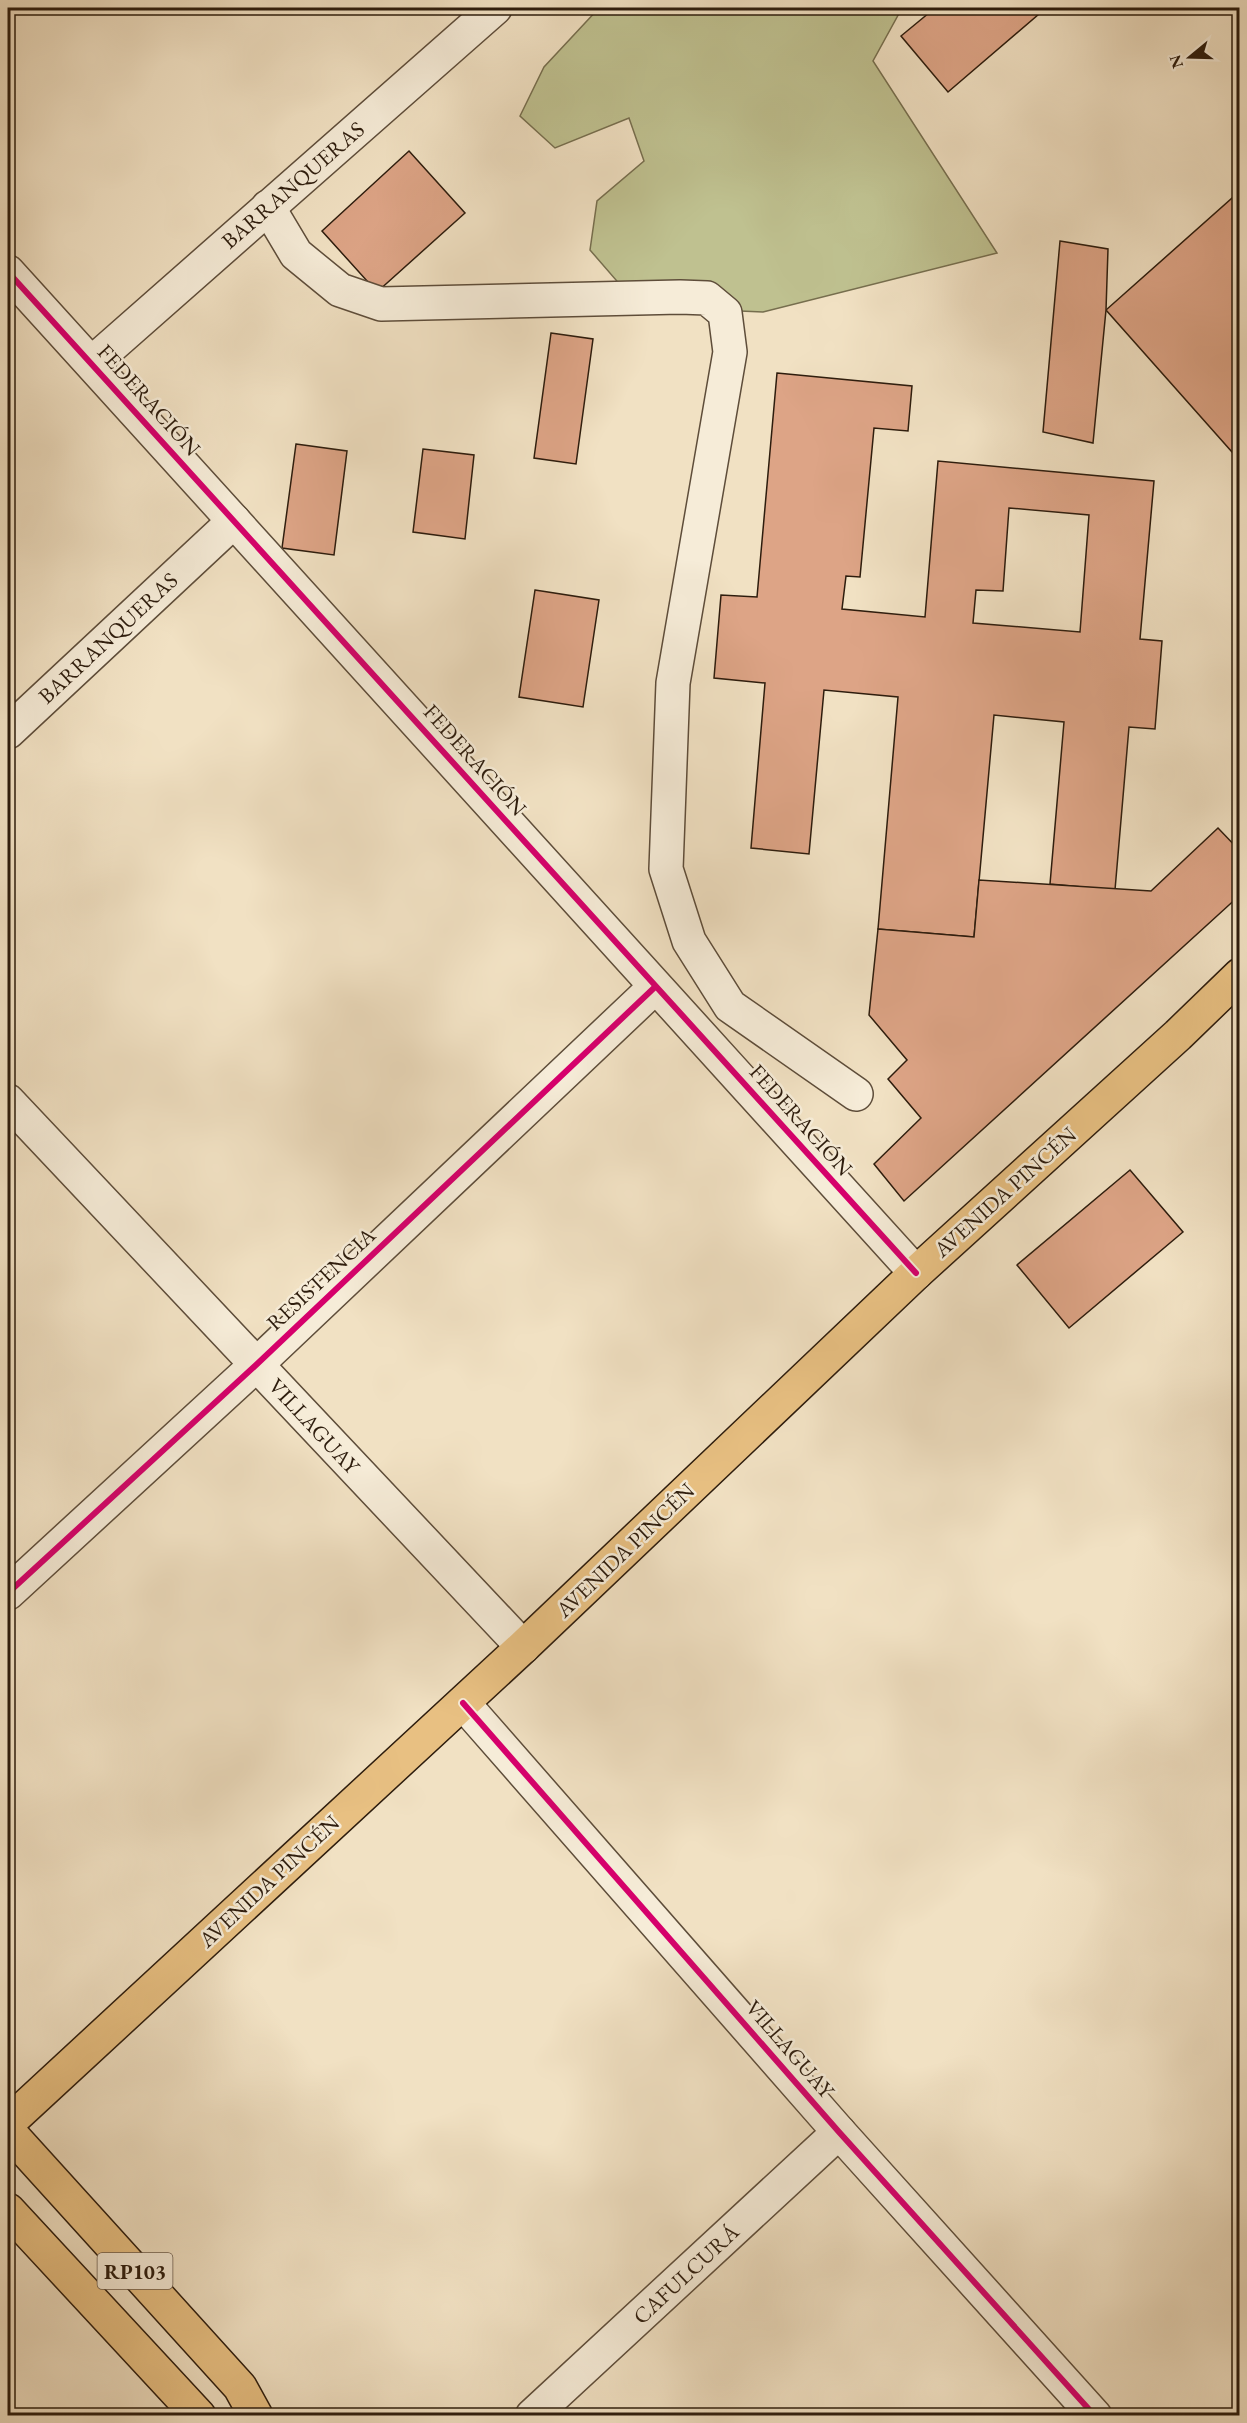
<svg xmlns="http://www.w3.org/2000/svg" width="1247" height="2423" viewBox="0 0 1247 2423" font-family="'EB Garamond',serif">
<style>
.green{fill:#bfc190;stroke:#766e4e;stroke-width:1.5}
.building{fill:#dda486;stroke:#2d1c0d;stroke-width:1.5;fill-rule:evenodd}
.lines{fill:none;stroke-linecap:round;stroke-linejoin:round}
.minor-casing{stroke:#5e4d3a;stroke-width:36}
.major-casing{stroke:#2d1c0d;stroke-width:36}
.minor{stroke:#f6ecd8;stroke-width:33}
.major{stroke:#e8c082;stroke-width:33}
.cycleway-casing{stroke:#f6ecd8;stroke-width:10}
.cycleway{stroke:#d6006c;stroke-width:6}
.labels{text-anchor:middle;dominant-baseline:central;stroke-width:5;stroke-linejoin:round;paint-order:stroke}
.shield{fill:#f6ecd8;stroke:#695a4a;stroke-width:1.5}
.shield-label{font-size:21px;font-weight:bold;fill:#2d1c0d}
.street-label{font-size:22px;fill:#2d1c0d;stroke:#f6ecd8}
</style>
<rect width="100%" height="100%" fill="#f1e1c3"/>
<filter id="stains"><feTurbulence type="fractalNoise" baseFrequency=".00333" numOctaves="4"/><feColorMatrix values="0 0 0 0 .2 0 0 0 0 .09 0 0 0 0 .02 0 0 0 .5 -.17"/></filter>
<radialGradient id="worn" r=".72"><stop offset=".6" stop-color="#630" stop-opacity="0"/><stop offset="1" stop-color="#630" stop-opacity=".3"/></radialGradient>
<path class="green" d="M 599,8 L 902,8 L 873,61 L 997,253 L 763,312 L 670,308 L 622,287 L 590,250 L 597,201 L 644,161 L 629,118 L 555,148 L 520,116 L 544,67 Z"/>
<g class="building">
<path d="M 935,8 L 1046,8 L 948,92 L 901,36 Z"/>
<path d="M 409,151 L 465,213 L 377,292 L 322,231 Z"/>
<path d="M 1240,191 L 1240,461 L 1106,310 Z"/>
<path d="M 1060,241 L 1108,249 L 1106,310 L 1093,443 L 1043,432 Z"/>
<path d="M 551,333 L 593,339 L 576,464 L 534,458 Z"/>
<path d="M 777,373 L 912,386 L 908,431 L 874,428 L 860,577 L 846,576 L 842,609 L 925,617 L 938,461 L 1154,481 L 1140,639 L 1162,641 L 1155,729 L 1129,727 L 1115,890 L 1050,884 L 1064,722 L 994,715 L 974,937 L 878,929 L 898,697 L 824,690 L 809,854 L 751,848 L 765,683 L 714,678 L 721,595 L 757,597 ZM 1009,508 L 1089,515 L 1080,632 L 973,623 L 976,590 L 1003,591 Z"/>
<path d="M 296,444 L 347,451 L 334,555 L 282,548 Z"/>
<path d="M 423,449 L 474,455 L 465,539 L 413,532 Z"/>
<path d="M 535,590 L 599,600 L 583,707 L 519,697 Z"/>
<path d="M 1218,828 L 1240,851 L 1240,895 L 904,1201 L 874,1164 L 921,1118 L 888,1079 L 907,1060 L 869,1015 L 878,929 L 974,937 L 979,880 L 1151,891 Z"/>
<path d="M 1130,1170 L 1183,1232 L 1069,1328 L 1017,1265 Z"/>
</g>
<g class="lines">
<defs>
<g id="minor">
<path d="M 268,207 L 296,254 L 340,290 L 381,304 L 680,297 L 707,298 L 725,313 L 730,352 L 673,683 L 666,869 L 689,941 L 730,1006 L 856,1094"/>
<path d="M 8,272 L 916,1273"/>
<path d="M 92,363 L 495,8"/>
<path d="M 8,732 L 234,521"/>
<path d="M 8,1101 L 523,1647"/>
<path d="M 8,1593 L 256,1365 L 655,987"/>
<path d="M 463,1703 L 839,2132 L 1095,2416"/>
<path d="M 532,2416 L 839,2132"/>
</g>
<g id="major">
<path d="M 8,2123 L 523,1647 L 916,1273 L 1178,1035 L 1240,975"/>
<path d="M 8,2131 L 240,2387 L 256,2416"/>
<path d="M 8,2210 L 199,2416"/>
</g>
</defs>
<use href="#minor" class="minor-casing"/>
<use href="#major" class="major-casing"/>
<use href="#minor" class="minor"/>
<use href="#major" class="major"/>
<defs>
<g id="cycleway">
<path d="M 8,272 L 916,1273"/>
<path d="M 8,1593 L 256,1365 L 655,987"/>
<path d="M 463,1703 L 839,2132 L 1095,2416"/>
</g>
</defs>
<use href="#cycleway" class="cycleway-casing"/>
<use href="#cycleway" class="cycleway"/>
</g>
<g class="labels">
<rect class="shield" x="97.5" y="2253" width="75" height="36" rx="4.5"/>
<g class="shield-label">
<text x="135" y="2271">RP103</text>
</g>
<g class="street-label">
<text transform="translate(293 185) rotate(-41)">BARRANQUERAS</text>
<text transform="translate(149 400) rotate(48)">FEDERACIÓN</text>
<text transform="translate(108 638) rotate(-43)">BARRANQUERAS</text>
<text transform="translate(475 760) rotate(48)">FEDERACIÓN</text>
<text transform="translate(801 1120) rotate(48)">FEDERACIÓN</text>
<text transform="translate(1005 1192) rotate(-42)">AVENIDA PINCÉN</text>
<text transform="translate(321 1279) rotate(-43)">RESISTENCIA</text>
<text transform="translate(314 1426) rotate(47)">VILLAGUAY</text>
<text transform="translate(625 1550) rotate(-44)">AVENIDA PINCÉN</text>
<text transform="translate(269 1881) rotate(-43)">AVENIDA PINCÉN</text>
<text transform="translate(790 2049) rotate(49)">VILLAGUAY</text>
<text transform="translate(686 2274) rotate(-43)">CAFULCURÁ</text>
</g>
</g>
<rect width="1247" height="2423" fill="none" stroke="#f1e1c3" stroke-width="30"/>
<rect x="9" y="9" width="1229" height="2405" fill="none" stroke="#2d1c0d" stroke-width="3"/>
<rect x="15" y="15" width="1217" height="2393" fill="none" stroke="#2d1c0d" stroke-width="1.5"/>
<g transform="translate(1190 57) rotate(251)" stroke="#f6ecd8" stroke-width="4.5" paint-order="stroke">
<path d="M0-4.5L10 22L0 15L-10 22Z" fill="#2d1c0d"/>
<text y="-9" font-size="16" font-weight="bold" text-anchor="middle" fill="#2d1c0d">N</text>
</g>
<rect width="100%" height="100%" filter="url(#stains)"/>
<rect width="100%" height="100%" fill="url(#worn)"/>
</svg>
